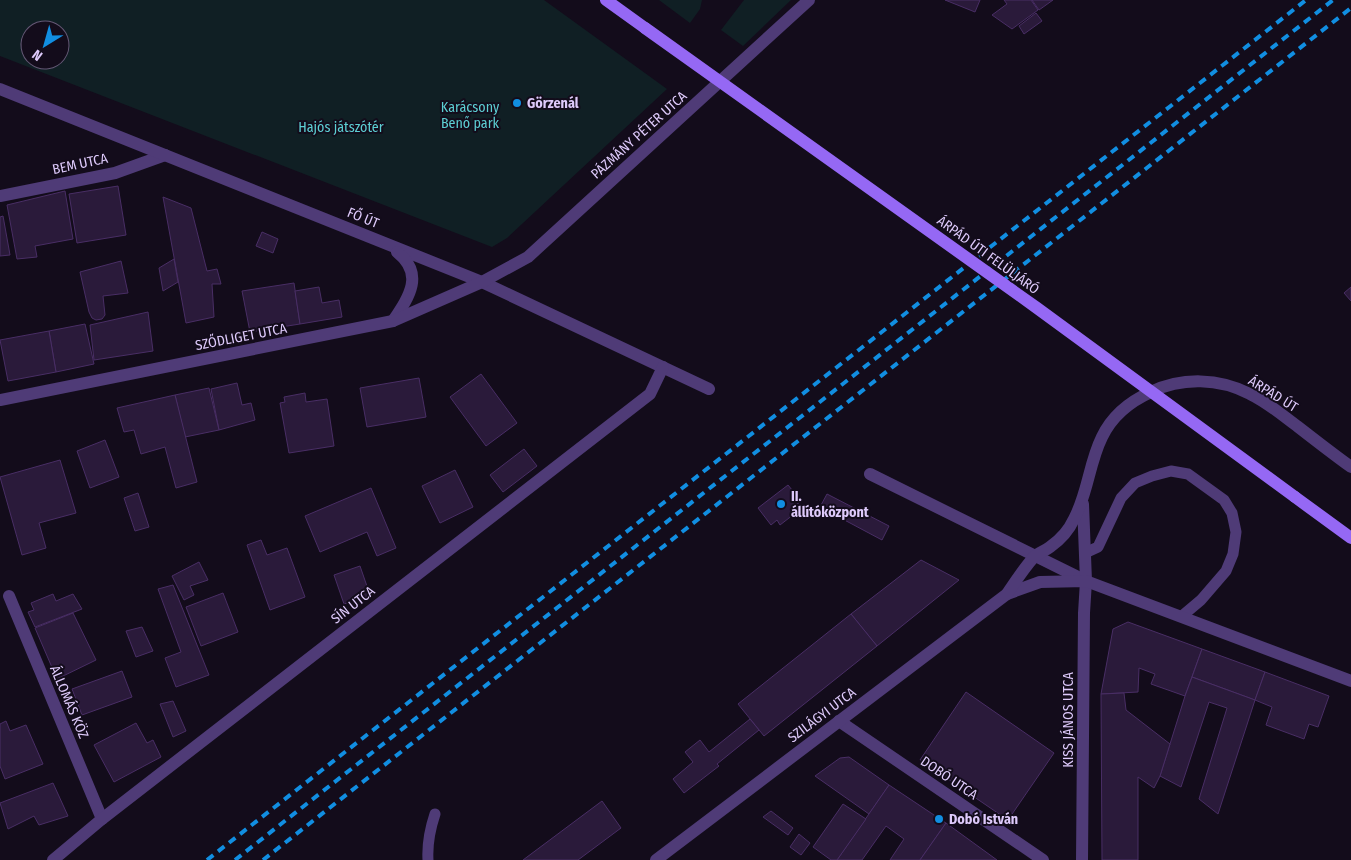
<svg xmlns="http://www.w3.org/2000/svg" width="1351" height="860" viewBox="0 0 1351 860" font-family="'Fira Sans Condensed',sans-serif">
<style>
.green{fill:#101f24;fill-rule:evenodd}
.building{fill:#2a1a3a;stroke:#492e65}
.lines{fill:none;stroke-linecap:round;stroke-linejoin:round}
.service{stroke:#4f3b77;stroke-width:11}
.minor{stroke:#4f3b77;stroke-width:12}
.tertiary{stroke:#4f3b77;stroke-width:12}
.secondary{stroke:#9568f4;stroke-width:12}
.rail{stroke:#118ee1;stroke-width:4;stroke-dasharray:8 6;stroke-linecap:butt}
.secondary-bridge{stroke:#9568f4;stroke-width:12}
.poi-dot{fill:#118ee1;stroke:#130c1b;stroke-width:2}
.labels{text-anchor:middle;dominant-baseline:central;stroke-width:4;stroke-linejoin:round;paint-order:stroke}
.poi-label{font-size:14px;font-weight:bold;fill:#decafb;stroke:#130c1b;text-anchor:start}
.park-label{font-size:14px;fill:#5dcfd4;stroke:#130c1b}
.street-label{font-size:14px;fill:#decafb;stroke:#130c1b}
</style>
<rect width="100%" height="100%" fill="#130c1b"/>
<g class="green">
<path d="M 0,0 L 544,0 L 667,89 L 507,238 L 492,247 L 0,56 ZM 30,30 L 60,30 L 60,60 L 30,60 Z"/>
<path d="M 659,0 L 702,0 L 700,9 L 690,23 Z"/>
<path d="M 744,0 L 791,0 L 743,46 L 721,30 Z"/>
</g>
<g class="building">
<path d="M 945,0 L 980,0 L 975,12 Z"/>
<path d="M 1004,0 L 1031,0 L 1038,10 L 1012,29 L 992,15 L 1007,4 Z"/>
<path d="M 1032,0 L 1053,0 L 1039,10 Z"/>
<path d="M 1036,13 L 1042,21 L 1024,34 L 1019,26 Z"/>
<path d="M 118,186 L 126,235 L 77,243 L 69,194 Z"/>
<path d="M 65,191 L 73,239 L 35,246 L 37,257 L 17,259 L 7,205 Z"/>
<path d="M 163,197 L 191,208 L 207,271 L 217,269 L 221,284 L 212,284 L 214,317 L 186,323 Z"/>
<path d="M 3,216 L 10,255 L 0,256 L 0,217 Z"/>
<path d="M 262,232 L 278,239 L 273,253 L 256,246 Z"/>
<path d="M 174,259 L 178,282 L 163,291 L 159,268 Z"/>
<path d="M 121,261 L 128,293 L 103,296 L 105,315 L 102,319 L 96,320 L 92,318 L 89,312 L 80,272 Z"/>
<path d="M 294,283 L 300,324 L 250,332 L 242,291 Z"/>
<path d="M 319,287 L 322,303 L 339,300 L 342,317 L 300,324 L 295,291 Z"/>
<path d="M 1351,287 L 1351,301 L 1344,293 Z"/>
<path d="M 148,312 L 153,351 L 94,360 L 90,325 Z"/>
<path d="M 85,324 L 94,364 L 56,372 L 49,331 Z"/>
<path d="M 49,331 L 56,372 L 8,381 L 0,340 Z"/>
<path d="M 481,374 L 517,423 L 486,446 L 450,397 Z"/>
<path d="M 419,378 L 426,417 L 367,427 L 360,388 Z"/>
<path d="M 237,383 L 242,405 L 251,403 L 255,420 L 219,430 L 211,389 Z"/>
<path d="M 209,388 L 219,430 L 185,437 L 175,395 Z"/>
<path d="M 305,393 L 306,402 L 327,399 L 334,446 L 289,453 L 280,403 L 285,402 L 284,397 Z"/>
<path d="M 175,395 L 197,482 L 176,488 L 165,447 L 141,454 L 134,430 L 124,432 L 117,408 Z"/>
<path d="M 105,440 L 119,477 L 90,488 L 77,451 Z"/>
<path d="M 524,449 L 537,466 L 503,492 L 490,475 Z"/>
<path d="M 60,460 L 76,513 L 39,523 L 46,548 L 22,555 L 0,477 Z"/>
<path d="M 455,470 L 473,507 L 440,523 L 422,486 Z"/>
<path d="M 788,485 L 801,501 L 795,506 L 798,511 L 780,525 L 777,520 L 771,525 L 758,508 Z"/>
<path d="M 371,488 L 396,548 L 377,556 L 367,532 L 320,552 L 305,516 Z"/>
<path d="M 138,493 L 149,527 L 135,531 L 124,498 Z"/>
<path d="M 827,494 L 889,526 L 882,540 L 820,507 Z"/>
<path d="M 261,540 L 267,555 L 287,548 L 305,597 L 270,610 L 247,545 Z"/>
<path d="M 921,560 L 959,580 L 877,646 L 851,614 Z"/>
<path d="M 199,562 L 208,580 L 190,586 L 194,595 L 184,600 L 172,576 Z"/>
<path d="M 360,566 L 370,595 L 344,604 L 334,575 Z"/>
<path d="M 173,585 L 209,675 L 176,687 L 165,658 L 181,652 L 158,589 Z"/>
<path d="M 223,593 L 238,632 L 201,646 L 186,607 Z"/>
<path d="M 53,594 L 56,601 L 73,594 L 82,609 L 35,627 L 28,612 L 34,610 L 31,603 Z"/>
<path d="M 73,613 L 96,660 L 57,679 L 35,628 Z"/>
<path d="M 851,614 L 877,646 L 764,736 L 738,704 Z"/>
<path d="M 1128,622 L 1202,649 L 1185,696 L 1151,684 L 1155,674 L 1139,668 L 1138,692 L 1101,694 L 1113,629 Z"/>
<path d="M 142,627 L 153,651 L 136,657 L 126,631 Z"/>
<path d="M 1202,649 L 1265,672 L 1255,700 L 1192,677 Z"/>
<path d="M 122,671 L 132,697 L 82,715 L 72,689 Z"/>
<path d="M 1265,672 L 1329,696 L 1318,727 L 1309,724 L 1304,739 L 1266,725 L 1272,707 L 1255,700 Z"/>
<path d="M 1192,677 L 1255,700 L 1218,814 L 1199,799 L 1227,708 L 1209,702 L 1181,787 L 1160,776 L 1185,696 Z"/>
<path d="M 966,692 L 1054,753 L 1008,820 L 920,760 Z"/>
<path d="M 1124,693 L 1126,710 L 1170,744 L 1160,776 L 1154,788 L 1138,777 L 1138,860 L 1102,860 L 1101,694 Z"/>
<path d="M 173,701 L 186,731 L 173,737 L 160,704 Z"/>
<path d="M 750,719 L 759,730 L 717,764 L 719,766 L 684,793 L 673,779 L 693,762 L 685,752 L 700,740 L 709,752 Z"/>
<path d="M 6,721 L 10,731 L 26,725 L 43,764 L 5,779 L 0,766 L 0,724 Z"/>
<path d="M 136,723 L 147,743 L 153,740 L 161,757 L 114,782 L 94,745 Z"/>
<path d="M 849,757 L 889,785 L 869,814 L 815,776 L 840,758 Z"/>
<path d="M 53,783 L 68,816 L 39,825 L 34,816 L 8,829 L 0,803 Z"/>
<path d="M 889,785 L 946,823 L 920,860 L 890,860 L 904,839 L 886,826 L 862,860 L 837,860 Z"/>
<path d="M 602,801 L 621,828 L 578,860 L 523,860 Z"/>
<path d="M 843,804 L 866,819 L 837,860 L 831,860 L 813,847 Z"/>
<path d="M 771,811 L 793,828 L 788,835 L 763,817 Z"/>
<path d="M 946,823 L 997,860 L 920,860 Z"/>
<path d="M 799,834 L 810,843 L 801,855 L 790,847 Z"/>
</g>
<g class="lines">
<g class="service">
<path d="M 1085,553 L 1098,547 L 1121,498 L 1135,483 L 1152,476 L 1171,471 L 1188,474 L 1224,500 L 1232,513 L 1236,532 L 1233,554 L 1226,571 L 1201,600 L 1182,616"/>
<path d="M 428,860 C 427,843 430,829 435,814"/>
</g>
<g class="minor">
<path d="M 0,196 L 115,173 L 165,155"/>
<path d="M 482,282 L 709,389"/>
<path d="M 870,474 L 1086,581 L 1084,613 L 1082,860"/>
<path d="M 9,596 L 102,819"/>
<path d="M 839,721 L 1043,860"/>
<path d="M 53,860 L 102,819 L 650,394 L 663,367"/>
</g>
<g class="tertiary">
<path d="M 0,89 L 482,282"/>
<path d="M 393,321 C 409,297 425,274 397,252"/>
<path d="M 0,400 L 393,321 L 482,282 L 528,257 L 809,0"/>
<path d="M 1083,504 L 1086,581"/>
<path d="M 1007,594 L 1040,582 L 1086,581 L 1351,681"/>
<path d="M 656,860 L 1007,594 C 1015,582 1024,568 1034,557 C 1038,553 1045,551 1050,547 C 1060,540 1069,530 1074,519 C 1088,493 1089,463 1102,437 C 1112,416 1131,401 1151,392 C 1182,377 1219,378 1250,394 C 1267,402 1282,415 1297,426 C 1315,440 1333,454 1351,467"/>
</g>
<g class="secondary">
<path d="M 606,0 L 645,28"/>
<path d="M 1295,497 L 1351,538"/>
</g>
<g class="rail">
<path d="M 207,860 L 1306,0"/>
<path d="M 235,860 L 1333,0"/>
<path d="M 263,860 L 1351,8"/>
</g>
<path class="secondary-bridge" d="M 645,28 L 1037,308 L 1295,497"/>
</g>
<g class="poi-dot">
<circle cx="517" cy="103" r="5"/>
<circle cx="781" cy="504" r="5"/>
<circle cx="939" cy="819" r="5"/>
</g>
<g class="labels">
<g class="poi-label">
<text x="527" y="103">Görzenál</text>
<text x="791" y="496">II.<tspan x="791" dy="16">állítóközpont</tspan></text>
<text x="949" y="819">Dobó István</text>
</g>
<g class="park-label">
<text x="470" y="107">Karácsony<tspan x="470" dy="16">Benő park</tspan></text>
<text x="341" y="127">Hajós játszótér</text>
</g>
<g class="street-label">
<text transform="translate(639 135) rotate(-42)">PÁZMÁNY PÉTER UTCA</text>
<text transform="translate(80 164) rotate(-12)">BEM UTCA</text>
<text transform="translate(363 218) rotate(22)">FŐ ÚT</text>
<text transform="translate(988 255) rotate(36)">ÁRPÁD ÚTI FELÜLJÁRÓ</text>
<text transform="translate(241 337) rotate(-11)">SZŐDLIGET UTCA</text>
<text transform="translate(1273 394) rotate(32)">ÁRPÁD ÚT</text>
<text transform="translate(353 605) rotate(-38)">SÍN UTCA</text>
<text transform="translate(69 702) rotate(67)">ÁLLOMÁS KÖZ</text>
<text transform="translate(822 715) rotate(-37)">SZILÁGYI UTCA</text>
<text transform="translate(1068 720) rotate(-90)">KISS JÁNOS UTCA</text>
<text transform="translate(949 778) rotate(34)">DOBÓ UTCA</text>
</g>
</g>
<g transform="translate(45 45) rotate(217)"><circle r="24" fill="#130c1b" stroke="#645875"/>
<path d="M0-4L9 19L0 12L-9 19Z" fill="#118ee1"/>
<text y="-8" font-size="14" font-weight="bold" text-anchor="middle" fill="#decafb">N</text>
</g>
</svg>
